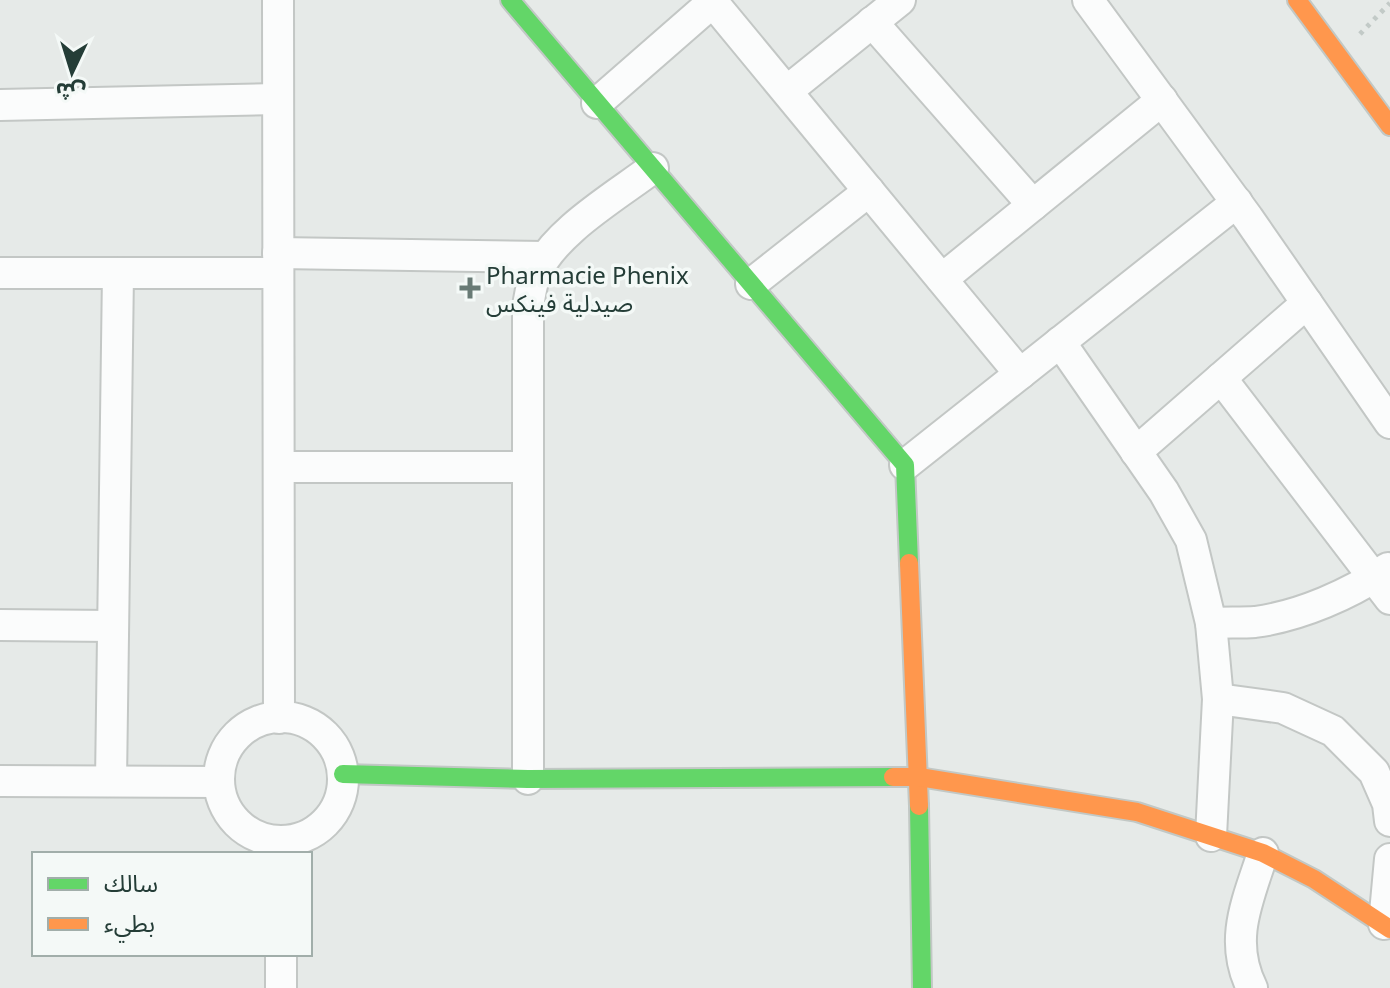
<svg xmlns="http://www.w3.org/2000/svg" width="1390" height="988" viewBox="0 0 1390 988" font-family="'Noto Sans','Noto Sans Arabic',sans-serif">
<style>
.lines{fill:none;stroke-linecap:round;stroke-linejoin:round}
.street-casing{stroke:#c3c7c5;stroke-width:34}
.fast-casing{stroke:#c2c8c5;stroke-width:22}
.slow-casing{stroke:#c2c8c5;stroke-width:22}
.path{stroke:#c2cac7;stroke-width:5;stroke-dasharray:4 6;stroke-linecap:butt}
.street{stroke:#fbfcfc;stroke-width:30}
.fast{stroke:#63d668;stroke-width:18}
.slow{stroke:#ff974d;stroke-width:18}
.poi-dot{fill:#687a75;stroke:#f4f9f7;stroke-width:3}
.labels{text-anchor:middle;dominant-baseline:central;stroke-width:7;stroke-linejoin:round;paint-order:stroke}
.poi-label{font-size:24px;fill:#243d37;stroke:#f4f9f7;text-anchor:start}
</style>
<rect width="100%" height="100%" fill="#e6eae8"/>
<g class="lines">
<defs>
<g id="street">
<path d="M 278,0 L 279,718"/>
<path d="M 711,0 L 1020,374"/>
<path d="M 1088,0 L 1248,218 L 1390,423"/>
<path d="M 872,22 L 1033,205"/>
<path d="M 787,91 L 900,0"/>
<path d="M 597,103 L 715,0"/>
<path d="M 0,105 L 277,99"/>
<path d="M 278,253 L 544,257"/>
<path d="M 0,273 L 278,273"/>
<path d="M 942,279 L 1162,100"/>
<path d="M 751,284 L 869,191"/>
<path d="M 1060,342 L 1164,492 L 1191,540 L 1211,623 L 1218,699 L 1211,836"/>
<path d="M 1221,378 L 1390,599"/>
<path d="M 1136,452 L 1307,303"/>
<path d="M 905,465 L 1237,202"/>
<path d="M 280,467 L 528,467"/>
<path d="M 1211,623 C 1225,622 1241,623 1255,622 C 1300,616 1351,594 1388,568"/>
<path d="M 0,625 L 113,626"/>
<path d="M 1218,699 L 1283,708 L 1333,731 L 1374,772 L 1388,804 L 1390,821"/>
<circle cx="281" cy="779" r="62"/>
<path d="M 528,779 L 528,306 C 530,296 531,285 535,276 C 552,233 616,196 653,168"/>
<path d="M 0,781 L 219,782"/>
<path d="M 111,781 L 118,273"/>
<path d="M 1384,924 L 1390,859"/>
<path d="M 281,988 L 281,954"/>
<path d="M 1252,988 C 1228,940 1248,900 1263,853"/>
</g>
<g id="fast">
<path d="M 510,0 L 905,465 L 909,563"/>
<path d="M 343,774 L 528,779 L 893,777"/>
<path d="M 919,806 L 922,988"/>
</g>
<g id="slow">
<path d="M 1297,0 L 1390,126"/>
<path d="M 909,563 L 919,806"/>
<path d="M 893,777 L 919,777 L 1137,812 L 1263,853 L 1314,879 L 1390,929"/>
</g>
</defs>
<use href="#street" class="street-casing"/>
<use href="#fast" class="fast-casing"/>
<use href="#slow" class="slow-casing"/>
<path class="path" d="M 1360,34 L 1390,3"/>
<use href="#street" class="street"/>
<use href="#fast" class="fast"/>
<use href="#slow" class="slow"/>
</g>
<path class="poi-dot" d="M466 276h8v8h8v8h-8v8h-8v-8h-8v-8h8z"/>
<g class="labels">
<g class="poi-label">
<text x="486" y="274">Pharmacie Phenix<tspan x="486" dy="28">صيدلية فينكس</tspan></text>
</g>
</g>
<rect x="32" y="852" width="280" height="104" fill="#f4f9f7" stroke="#a1aeaa" stroke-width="2"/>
<rect x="48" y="878" width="40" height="12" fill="#63d668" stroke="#a1aeaa" stroke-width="2"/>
<text x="104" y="892" font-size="24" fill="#243d37">سالك</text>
<rect x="48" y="918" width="40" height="12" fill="#ff974d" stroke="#a1aeaa" stroke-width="2"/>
<text x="104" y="932" font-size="24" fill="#243d37">بطيء</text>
<g transform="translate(72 72) rotate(184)" stroke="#f4f9f7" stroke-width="6" paint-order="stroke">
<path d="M0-6L14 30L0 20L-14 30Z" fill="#243d37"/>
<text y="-12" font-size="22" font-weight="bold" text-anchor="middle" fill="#243d37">ش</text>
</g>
</svg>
